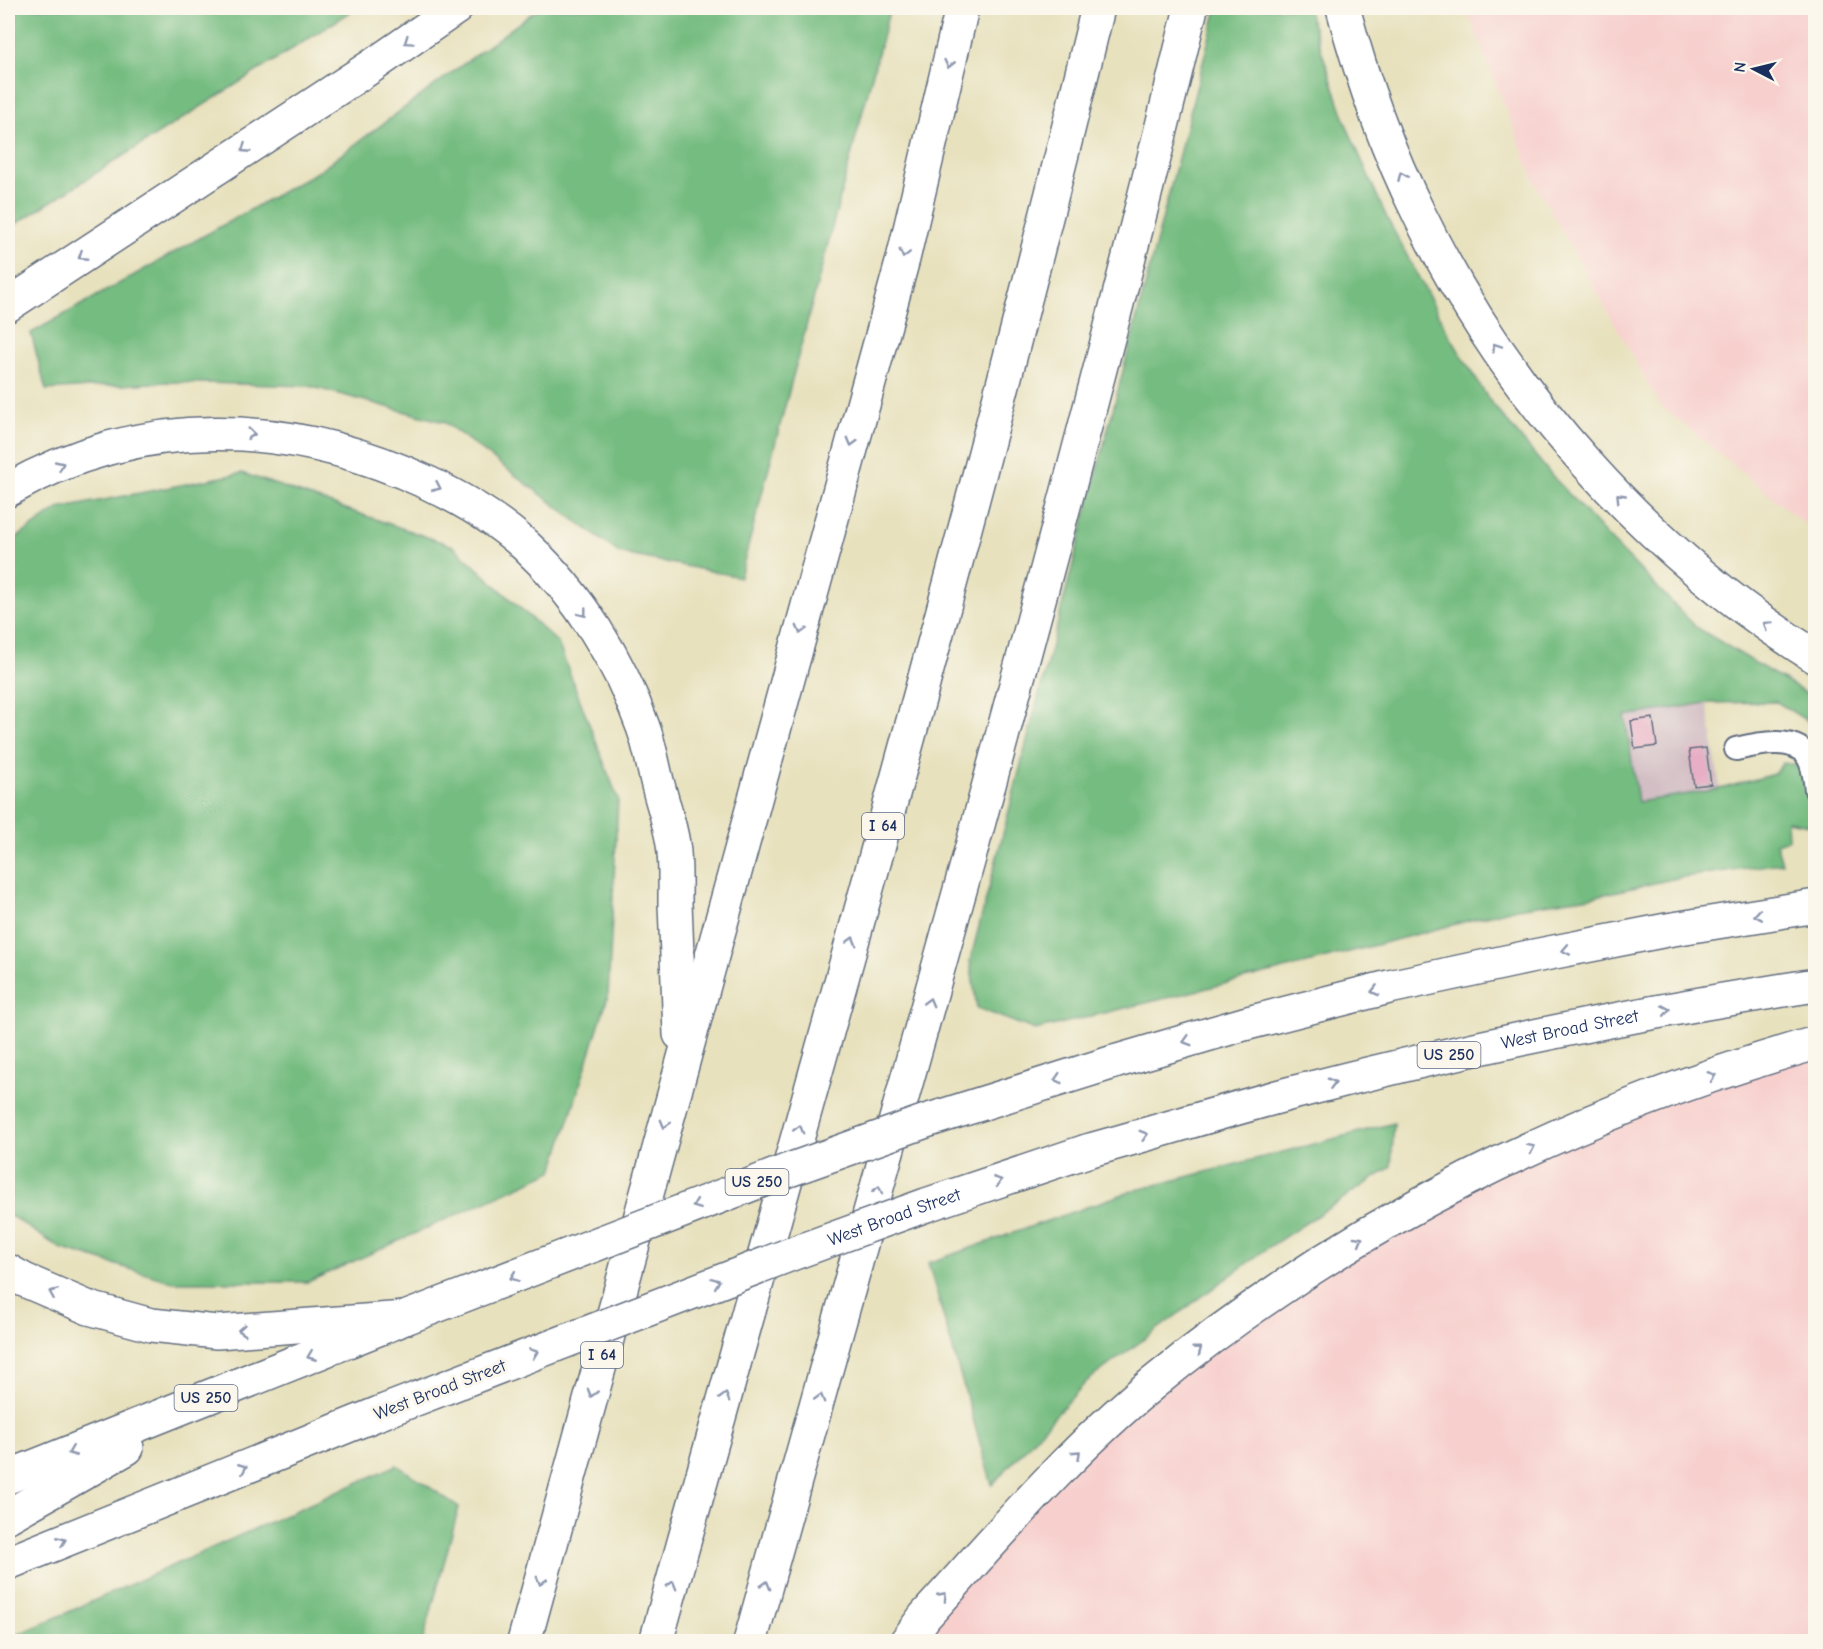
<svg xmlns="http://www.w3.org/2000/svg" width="1823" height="1649" viewBox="0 0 1823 1649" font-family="'Comic Neue',sans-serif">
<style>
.built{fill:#f7d0ce}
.industrial{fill:#d2bec4}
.forest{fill:#74bc80;stroke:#48766f;stroke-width:1.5}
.building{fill:#e7aec5}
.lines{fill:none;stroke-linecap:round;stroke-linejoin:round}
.lane-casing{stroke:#626d7f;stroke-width:26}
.primary-casing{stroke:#626d7f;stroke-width:36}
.highway-casing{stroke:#626d7f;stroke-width:36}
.lane{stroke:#fff;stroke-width:22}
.primary{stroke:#fff;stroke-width:33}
.highway{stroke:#fff;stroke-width:33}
.primary-bridge-casing{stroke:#626d7f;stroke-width:36;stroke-linecap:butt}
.primary-bridge{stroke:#fff;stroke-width:33}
.oneway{stroke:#8d97ae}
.labels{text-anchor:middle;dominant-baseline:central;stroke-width:6;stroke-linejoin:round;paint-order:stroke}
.shield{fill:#fbf7ec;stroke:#5e6b89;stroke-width:1.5}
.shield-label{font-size:16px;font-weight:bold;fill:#1b2f5e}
.street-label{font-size:18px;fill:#1b2f5e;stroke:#fbf7ec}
</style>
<rect width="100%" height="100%" fill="#fbf7ec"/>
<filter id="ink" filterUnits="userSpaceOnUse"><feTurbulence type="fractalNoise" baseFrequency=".0167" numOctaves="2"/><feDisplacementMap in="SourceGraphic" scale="12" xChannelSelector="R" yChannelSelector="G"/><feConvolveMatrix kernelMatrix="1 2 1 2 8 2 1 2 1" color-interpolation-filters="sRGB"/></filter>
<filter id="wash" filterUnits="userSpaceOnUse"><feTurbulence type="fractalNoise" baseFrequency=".008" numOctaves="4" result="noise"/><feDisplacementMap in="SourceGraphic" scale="24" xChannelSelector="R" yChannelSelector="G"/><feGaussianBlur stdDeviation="1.35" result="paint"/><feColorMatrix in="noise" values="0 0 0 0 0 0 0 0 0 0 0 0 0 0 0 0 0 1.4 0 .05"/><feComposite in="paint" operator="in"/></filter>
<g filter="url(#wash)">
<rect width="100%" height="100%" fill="#e7e1bd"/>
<g class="built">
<path d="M 1466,8 L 1815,8 L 1815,532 L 1661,406 L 1535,183 Z"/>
<path d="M 1815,1043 L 1815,1641 L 906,1642 L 1151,1385 L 1441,1192 Z"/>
</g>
<path class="industrial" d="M 1707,703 L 1720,789 L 1638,802 L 1624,716 Z"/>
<g class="forest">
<path d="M 8,8 L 357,8 L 8,229 Z"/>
<path d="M 539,8 L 890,8 L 740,577 L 619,553 L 444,422 L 309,386 L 167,382 L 46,390 L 31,333 L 319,171 Z"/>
<path d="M 1217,8 L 1307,8 L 1348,129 L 1387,218 L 1451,338 L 1487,397 L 1548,471 L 1605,534 L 1696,627 L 1815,699 L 1815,726 L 1777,702 L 1707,703 L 1625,716 L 1638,802 L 1720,789 L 1774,774 L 1783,763 L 1801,765 L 1815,781 L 1815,826 L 1787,821 L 1788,839 L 1776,843 L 1782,863 L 1677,878 L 1591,897 L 1517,908 L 1265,974 L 1035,1030 L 977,1008 L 970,961 Z"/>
<path d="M 242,473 L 453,546 L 558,643 L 618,799 L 608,996 L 553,1171 L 308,1282 L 173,1282 L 60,1248 L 8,1214 L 8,544 L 58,509 Z"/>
<path d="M 1394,1123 L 1391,1167 L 1269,1247 L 1086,1382 L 992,1485 L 928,1263 L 1129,1192 Z"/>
<path d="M 397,1465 L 459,1507 L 423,1641 L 8,1641 L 8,1639 Z"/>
</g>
<g id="blocks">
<g class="building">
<path d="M 1653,718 L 1657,746 L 1635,749 L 1631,721 Z"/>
<path d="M 1706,748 L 1711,784 L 1694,786 L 1689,750 Z"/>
</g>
</g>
</g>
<g filter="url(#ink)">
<use href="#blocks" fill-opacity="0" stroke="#626d7f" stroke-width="1.5"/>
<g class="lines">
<defs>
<path id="lane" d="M 1736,749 C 1757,744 1799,734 1810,761 C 1814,770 1815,780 1816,790"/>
<g id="primary">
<path d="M 1114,1062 L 1244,1024 L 1389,987 L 1529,957 L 1667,930 L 1816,906"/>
<path id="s1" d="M 1087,1151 C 1156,1132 1224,1111 1292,1093 C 1465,1048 1639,1012 1816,985"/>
<path d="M 8,1477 L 398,1321"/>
<path d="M 8,1516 L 127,1448"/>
<path d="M 8,1563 L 382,1412"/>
</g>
<g id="highway">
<path d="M 1343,8 C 1362,79 1387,150 1420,216 C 1506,394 1648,553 1816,657"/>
<path d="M 8,305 L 372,66 L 456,8"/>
<path d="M 8,490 C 141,414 288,418 426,482 C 462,499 497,519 526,546 C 579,595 619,660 643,727 C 650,746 653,766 658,785 C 663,805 670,824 673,844 C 676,863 675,884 675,903 C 677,947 678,991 680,1034"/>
<path d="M 8,1271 L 24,1280 L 89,1308 L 151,1325 L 217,1332 L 405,1318"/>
<path d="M 524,1642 L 903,259 L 962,8"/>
<path d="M 656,1642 C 808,1098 965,556 1098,8"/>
<path d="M 750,1642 C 825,1377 899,1112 972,847 C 1048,568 1123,289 1191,8"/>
<path d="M 906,1642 L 925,1616 C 997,1537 1069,1452 1152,1384 C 1346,1225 1575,1111 1816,1043"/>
</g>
</defs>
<use href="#lane" class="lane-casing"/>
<use href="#primary" class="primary-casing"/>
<use href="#highway" class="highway-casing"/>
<use href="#lane" class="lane"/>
<use href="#primary" class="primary"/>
<use href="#highway" class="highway"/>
<defs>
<g id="primary-bridge">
<path d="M 405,1318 L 789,1170 L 926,1121 L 1114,1062"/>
<path id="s2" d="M 382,1412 L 794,1253 L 926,1205 L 1087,1151"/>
</g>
</defs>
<use href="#primary-bridge" class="primary-bridge-casing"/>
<use href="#primary-bridge" class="primary-bridge"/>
</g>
<defs><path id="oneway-chevron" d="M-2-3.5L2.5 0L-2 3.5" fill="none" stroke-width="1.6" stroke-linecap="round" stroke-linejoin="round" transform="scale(1.5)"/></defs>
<g class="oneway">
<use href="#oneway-chevron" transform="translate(408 41) rotate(145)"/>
<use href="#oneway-chevron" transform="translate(949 64) rotate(103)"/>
<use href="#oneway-chevron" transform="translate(245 149) rotate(147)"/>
<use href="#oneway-chevron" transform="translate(1402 176) rotate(-114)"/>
<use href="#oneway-chevron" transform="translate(904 254) rotate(104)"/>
<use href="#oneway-chevron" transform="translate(82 256) rotate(147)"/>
<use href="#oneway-chevron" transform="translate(1496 347) rotate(-124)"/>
<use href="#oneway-chevron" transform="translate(251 434) rotate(6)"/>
<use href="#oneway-chevron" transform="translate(852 442) rotate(105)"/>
<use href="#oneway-chevron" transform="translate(60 465) rotate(-25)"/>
<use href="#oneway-chevron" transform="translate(437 487) rotate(25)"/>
<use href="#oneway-chevron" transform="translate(1620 497) rotate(-134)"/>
<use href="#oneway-chevron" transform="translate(583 613) rotate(52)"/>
<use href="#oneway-chevron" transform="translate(1767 625) rotate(-145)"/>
<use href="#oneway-chevron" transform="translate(801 630) rotate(105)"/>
<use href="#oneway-chevron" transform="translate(1758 915) rotate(170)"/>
<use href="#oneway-chevron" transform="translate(852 941) rotate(-74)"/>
<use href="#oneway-chevron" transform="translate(1566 950) rotate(169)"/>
<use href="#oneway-chevron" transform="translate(1375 991) rotate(166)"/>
<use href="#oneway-chevron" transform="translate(929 1002) rotate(-75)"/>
<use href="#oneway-chevron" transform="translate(1666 1010) rotate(-11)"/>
<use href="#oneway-chevron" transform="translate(1187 1041) rotate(164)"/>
<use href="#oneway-chevron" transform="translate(1712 1076) rotate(-19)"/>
<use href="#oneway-chevron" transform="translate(1058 1079) rotate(163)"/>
<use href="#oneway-chevron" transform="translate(1332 1083) rotate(-14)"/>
<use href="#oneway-chevron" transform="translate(665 1124) rotate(105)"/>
<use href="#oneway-chevron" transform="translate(799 1129) rotate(-74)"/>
<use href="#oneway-chevron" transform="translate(1144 1135) rotate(-16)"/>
<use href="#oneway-chevron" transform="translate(1531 1148) rotate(-26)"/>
<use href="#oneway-chevron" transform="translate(998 1181) rotate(-19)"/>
<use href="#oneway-chevron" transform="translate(878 1190) rotate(-75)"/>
<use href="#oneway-chevron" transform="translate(696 1205) rotate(159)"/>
<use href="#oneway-chevron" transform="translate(1359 1240) rotate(-30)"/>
<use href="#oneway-chevron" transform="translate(514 1277) rotate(159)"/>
<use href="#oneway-chevron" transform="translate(716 1282) rotate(-21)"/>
<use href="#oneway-chevron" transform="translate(53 1293) rotate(-157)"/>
<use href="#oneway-chevron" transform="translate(242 1330) rotate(176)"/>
<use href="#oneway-chevron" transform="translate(1198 1350) rotate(-37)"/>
<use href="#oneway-chevron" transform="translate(534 1353) rotate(-21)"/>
<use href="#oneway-chevron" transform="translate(311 1356) rotate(158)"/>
<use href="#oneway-chevron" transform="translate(592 1393) rotate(105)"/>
<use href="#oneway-chevron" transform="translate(725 1397) rotate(-74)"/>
<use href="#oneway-chevron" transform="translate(820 1398) rotate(-74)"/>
<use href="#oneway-chevron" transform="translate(72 1452) rotate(158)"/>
<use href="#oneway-chevron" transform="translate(1077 1454) rotate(-43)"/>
<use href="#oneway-chevron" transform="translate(243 1468) rotate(-22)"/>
<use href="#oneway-chevron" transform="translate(62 1541) rotate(-22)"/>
<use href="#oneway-chevron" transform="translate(541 1581) rotate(105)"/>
<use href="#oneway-chevron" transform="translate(672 1585) rotate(-74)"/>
<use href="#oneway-chevron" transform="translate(766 1585) rotate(-74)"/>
<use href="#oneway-chevron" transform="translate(943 1596) rotate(-48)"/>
</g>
</g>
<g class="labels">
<g class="shield">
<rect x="862" y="813" width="42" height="26" rx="4.5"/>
<rect x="1417.5" y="1042" width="63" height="26" rx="4.5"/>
<rect x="725.5" y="1169" width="63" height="26" rx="4.5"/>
<rect x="581" y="1342" width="42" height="26" rx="4.5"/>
<rect x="174.5" y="1385" width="63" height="26" rx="4.5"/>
</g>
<g class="shield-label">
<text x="883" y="826">I 64</text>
<text x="1449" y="1055">US 250</text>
<text x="757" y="1182">US 250</text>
<text x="602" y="1355">I 64</text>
<text x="206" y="1398">US 250</text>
</g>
<g class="street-label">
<text stroke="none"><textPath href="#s1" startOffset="498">West Broad Street</textPath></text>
<text stroke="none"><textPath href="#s2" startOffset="548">West Broad Street</textPath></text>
<text transform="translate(440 1390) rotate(-21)">West Broad Street</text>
</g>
</g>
<rect width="1823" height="1649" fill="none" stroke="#fbf7ec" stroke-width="30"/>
<g transform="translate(1754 69) rotate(277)" stroke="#fbf7ec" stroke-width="4.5" paint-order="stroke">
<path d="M0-4.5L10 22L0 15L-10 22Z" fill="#1b2f5e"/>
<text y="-9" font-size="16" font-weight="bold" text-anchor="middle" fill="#1b2f5e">N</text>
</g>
</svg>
